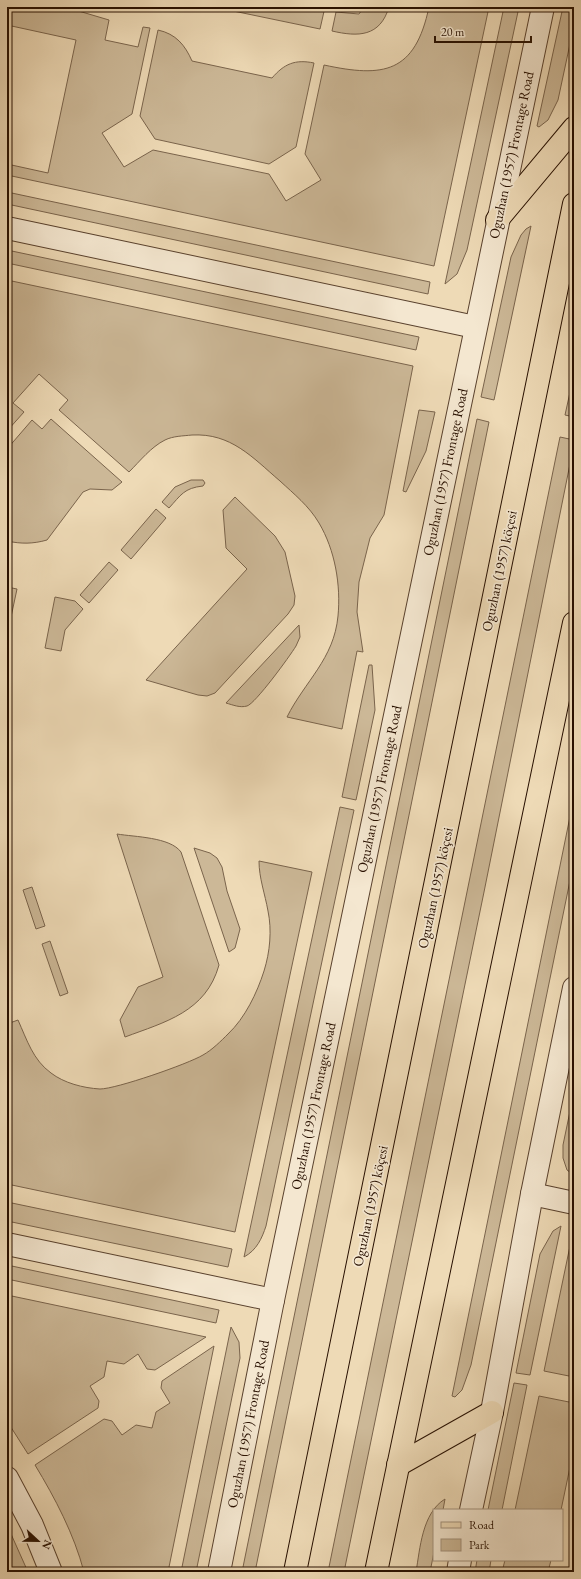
<svg xmlns="http://www.w3.org/2000/svg" width="581" height="1579" viewBox="0 0 581 1579" font-family="'EB Garamond',serif">
<style>
.green{fill:#ccb897;stroke:#7a644c}
.lines{fill:none;stroke-linecap:round;stroke-linejoin:round}
.minor-casing{stroke:#5a422e;stroke-width:24}
.major-casing{stroke:#281000;stroke-width:24}
.minor{stroke:#f4e7d0;stroke-width:22}
.major{stroke:#eedab6;stroke-width:22}
.labels{text-anchor:middle;dominant-baseline:central;stroke-width:3.5;stroke-linejoin:round;paint-order:stroke}
.street-label{font-size:14px;fill:#281000;stroke:#f4e7d0}
</style>
<rect width="100%" height="100%" fill="#eedab6"/>
<filter id="stains"><feTurbulence type="fractalNoise" baseFrequency=".005" numOctaves="4"/><feColorMatrix values="0 0 0 0 .2 0 0 0 0 .09 0 0 0 0 .02 0 0 0 .5 -.17"/></filter>
<radialGradient id="worn" r=".72"><stop offset=".6" stop-color="#630" stop-opacity="0"/><stop offset="1" stop-color="#630" stop-opacity=".3"/></radialGradient>
<g class="green">
<path d="M 7,7 L 65,7 L 109,20 L 105,40 L 138,47 L 143,27 L 150,28 L 132,114 L 102,133 L 124,167 L 153,150 L 269,174 L 286,201 L 321,180 L 305,154 L 324,65 C 384,78 415,73 429,7 L 489,7 L 434,266 L 7,175 L 7,164 L 48,173 L 76,40 L 7,25 Z"/>
<path d="M 214,7 L 325,7 L 320,29 Z"/>
<path d="M 364,7 L 389,7 C 380,37 358,37 332,31 L 336,12 L 359,14 Z"/>
<path d="M 504,7 L 519,7 L 467,250 L 457,274 L 445,284 Z"/>
<path d="M 563,7 L 574,7 L 574,25 L 558,100 L 548,120 L 539,127 L 537,126 Z"/>
<path d="M 158,30 C 176,34 185,45 192,61 L 272,78 C 284,64 295,59 314,63 L 296,147 L 269,164 L 155,139 L 140,116 Z"/>
<path d="M 7,192 L 430,282 L 428,294 L 7,204 Z"/>
<path d="M 531,226 L 494,400 L 481,397 L 511,257 L 521,235 L 526,229 Z"/>
<path d="M 7,250 L 419,337 L 416,350 L 7,263 Z"/>
<path d="M 7,280 L 413,366 L 384,515 L 370,538 L 359,582 L 357,612 L 363,652 L 357,651 L 342,729 L 287,717 C 305,681 334,659 338,616 C 341,585 335,550 319,523 C 309,506 294,494 280,481 C 252,457 231,433 192,435 C 183,436 173,436 165,440 C 151,447 140,461 129,472 L 59,410 L 68,400 L 39,374 L 13,403 L 24,412 L 7,431 Z"/>
<path d="M 574,374 L 574,417 L 565,415 Z"/>
<path d="M 419,410 L 435,412 L 426,451 L 406,492 L 403,491 Z"/>
<path d="M 51,419 L 122,482 L 112,490 L 90,489 L 83,492 L 47,540 C 33,544 21,544 7,541 L 7,449 L 32,420 L 42,429 Z"/>
<path d="M 477,419 L 489,422 L 255,1572 L 242,1572 Z"/>
<path d="M 560,437 L 574,440 L 574,444 L 484,892 L 344,1572 L 328,1572 Z"/>
<path d="M 191,480 L 203,480 L 205,483 L 203,486 C 184,488 181,495 169,508 L 162,502 L 175,487 Z"/>
<path d="M 235,497 L 275,536 L 285,552 L 295,596 L 294,605 L 288,614 L 215,693 L 207,696 L 198,695 L 146,680 L 247,569 L 226,548 L 223,510 Z"/>
<path d="M 156,509 L 166,518 L 131,559 L 121,550 Z"/>
<path d="M 109,562 L 118,570 L 89,603 L 80,595 Z"/>
<path d="M 7,587 L 17,589 L 8,631 L 7,631 Z"/>
<path d="M 55,597 L 75,601 L 83,609 L 65,630 L 61,651 L 45,648 Z"/>
<path d="M 299,625 L 300,637 L 296,646 C 290,656 255,704 247,706 C 240,708 233,705 226,703 Z"/>
<path d="M 369,665 L 372,665 L 375,710 L 356,800 L 342,797 Z"/>
<path d="M 574,797 L 574,861 L 471,1365 L 462,1390 L 455,1397 L 452,1396 Z"/>
<path d="M 340,807 L 354,810 L 266,1226 C 262,1238 257,1250 244,1257 Z"/>
<path d="M 117,834 C 135,837 170,837 181,852 L 219,965 C 206,1012 165,1022 125,1037 L 120,1020 L 138,987 L 163,977 Z"/>
<path d="M 194,848 L 210,853 L 217,858 L 222,867 L 227,891 L 240,929 L 235,948 L 229,952 Z"/>
<path d="M 259,861 L 312,872 L 235,1232 L 7,1184 L 7,1024 L 18,1020 C 27,1040 33,1060 51,1073 C 64,1083 83,1088 100,1089 C 116,1089 188,1064 203,1055 C 212,1050 221,1041 228,1034 C 245,1018 257,993 264,971 C 270,952 272,930 268,911 C 265,894 259,878 259,861 Z"/>
<path d="M 32,887 L 45,926 L 36,929 L 23,890 Z"/>
<path d="M 50,941 L 68,993 L 60,996 L 42,944 Z"/>
<path d="M 574,1092 L 574,1160 L 571,1173 L 567,1170 L 563,1158 L 563,1145 Z"/>
<path d="M 7,1202 L 232,1249 L 228,1267 L 7,1221 Z"/>
<path d="M 561,1226 L 530,1375 L 516,1373 L 540,1254 L 553,1231 Z"/>
<path d="M 570,1246 L 574,1247 L 574,1377 L 544,1371 Z"/>
<path d="M 7,1265 L 219,1310 L 216,1323 L 7,1279 Z"/>
<path d="M 7,1295 L 206,1337 L 155,1370 L 147,1369 L 138,1354 L 124,1364 L 107,1361 L 104,1377 L 90,1386 L 99,1401 L 98,1408 L 28,1454 L 7,1421 Z"/>
<path d="M 231,1327 L 239,1342 L 240,1358 L 196,1572 L 181,1572 Z"/>
<path d="M 214,1346 L 168,1572 L 84,1572 C 74,1534 55,1498 35,1465 L 104,1419 L 112,1421 L 122,1435 L 136,1425 L 152,1428 L 156,1412 L 170,1403 L 161,1388 L 162,1381 Z"/>
<path d="M 514,1383 L 527,1385 L 502,1510 L 488,1510 Z"/>
<path d="M 539,1396 L 574,1403 L 574,1448 L 561,1510 L 515,1510 Z"/>
<path d="M 445,1499 L 443,1510 L 434,1510 L 434,1552 L 430,1572 L 416,1572 C 420,1549 422,1513 445,1499 Z"/>
<path d="M 7,1525 L 28,1572 L 7,1572 Z"/>
<path d="M 477,1560 L 491,1560 L 489,1572 L 475,1572 Z"/>
<path d="M 505,1560 L 551,1560 L 548,1572 L 502,1572 Z"/>
</g>
<g class="lines">
<defs>
<g id="minor">
<path d="M 7,228 L 475,327"/>
<path d="M 532,1194 L 574,1203"/>
<path d="M 7,1244 L 273,1300"/>
<path d="M 7,1478 L 32,1525 L 51,1572"/>
<path d="M 471,1510 L 492,1412 L 532,1194 L 574,988"/>
<path d="M 219,1572 L 273,1300 L 543,7"/>
<path d="M 458,1572 L 460,1560"/>
</g>
<g id="major">
<path d="M 497,220 L 574,128"/>
<path d="M 398,1465 L 492,1412"/>
<path d="M 295,1572 L 574,204"/>
<path d="M 376,1572 L 574,623"/>
</g>
</defs>
<use href="#minor" class="minor-casing"/>
<use href="#major" class="major-casing"/>
<use href="#minor" class="minor"/>
<use href="#major" class="major"/>
</g>
<g class="labels">
<g class="street-label">
<text transform="translate(511 155) rotate(-78)">Oguzhan (1957) Frontage Road</text>
<text transform="translate(445 472) rotate(-78)">Oguzhan (1957) Frontage Road</text>
<text transform="translate(499 571) rotate(-78)">Oguzhan (1957) köçesi</text>
<text transform="translate(379 789) rotate(-78)">Oguzhan (1957) Frontage Road</text>
<text transform="translate(435 888) rotate(-78)">Oguzhan (1957) köçesi</text>
<text transform="translate(313 1106) rotate(-78)">Oguzhan (1957) Frontage Road</text>
<text transform="translate(370 1206) rotate(-78)">Oguzhan (1957) köçesi</text>
<text transform="translate(248 1424) rotate(-79)">Oguzhan (1957) Frontage Road</text>
</g>
</g>
<rect width="581" height="1579" fill="none" stroke="#eedab6" stroke-width="24"/>
<rect x="8" y="8" width="565" height="1563" fill="none" stroke="#281000" stroke-width="2"/>
<rect x="12" y="12" width="557" height="1555" fill="none" stroke="#281000"/>
<rect x="433" y="1509" width="130" height="52" fill="#f4e7d0" stroke="#a2917d"/>
<rect x="441" y="1522" width="20" height="6" fill="#eedab6" stroke="#a2917d"/>
<text x="469" y="1529" font-size="12" fill="#281000">Road</text>
<rect x="441" y="1539" width="20" height="12" fill="#ccb897" stroke="#a2917d"/>
<text x="469" y="1549" font-size="12" fill="#281000">Park</text>
<g transform="translate(38 1541) rotate(112)" stroke="#f4e7d0" stroke-width="3" paint-order="stroke">
<path d="M0-3L7 15L0 10L-7 15Z" fill="#281000"/>
<text y="-6" font-size="11" font-weight="bold" text-anchor="middle" fill="#281000">N</text>
</g>
<path d="M435 36v6h96v-6" fill="none" stroke="#281000" stroke-width="2"/>
<text x="441" y="36" font-size="12" fill="#281000" stroke="#f4e7d0" stroke-width="3" paint-order="stroke">20 m</text>
<rect width="100%" height="100%" filter="url(#stains)"/>
<rect width="100%" height="100%" fill="url(#worn)"/>
</svg>
